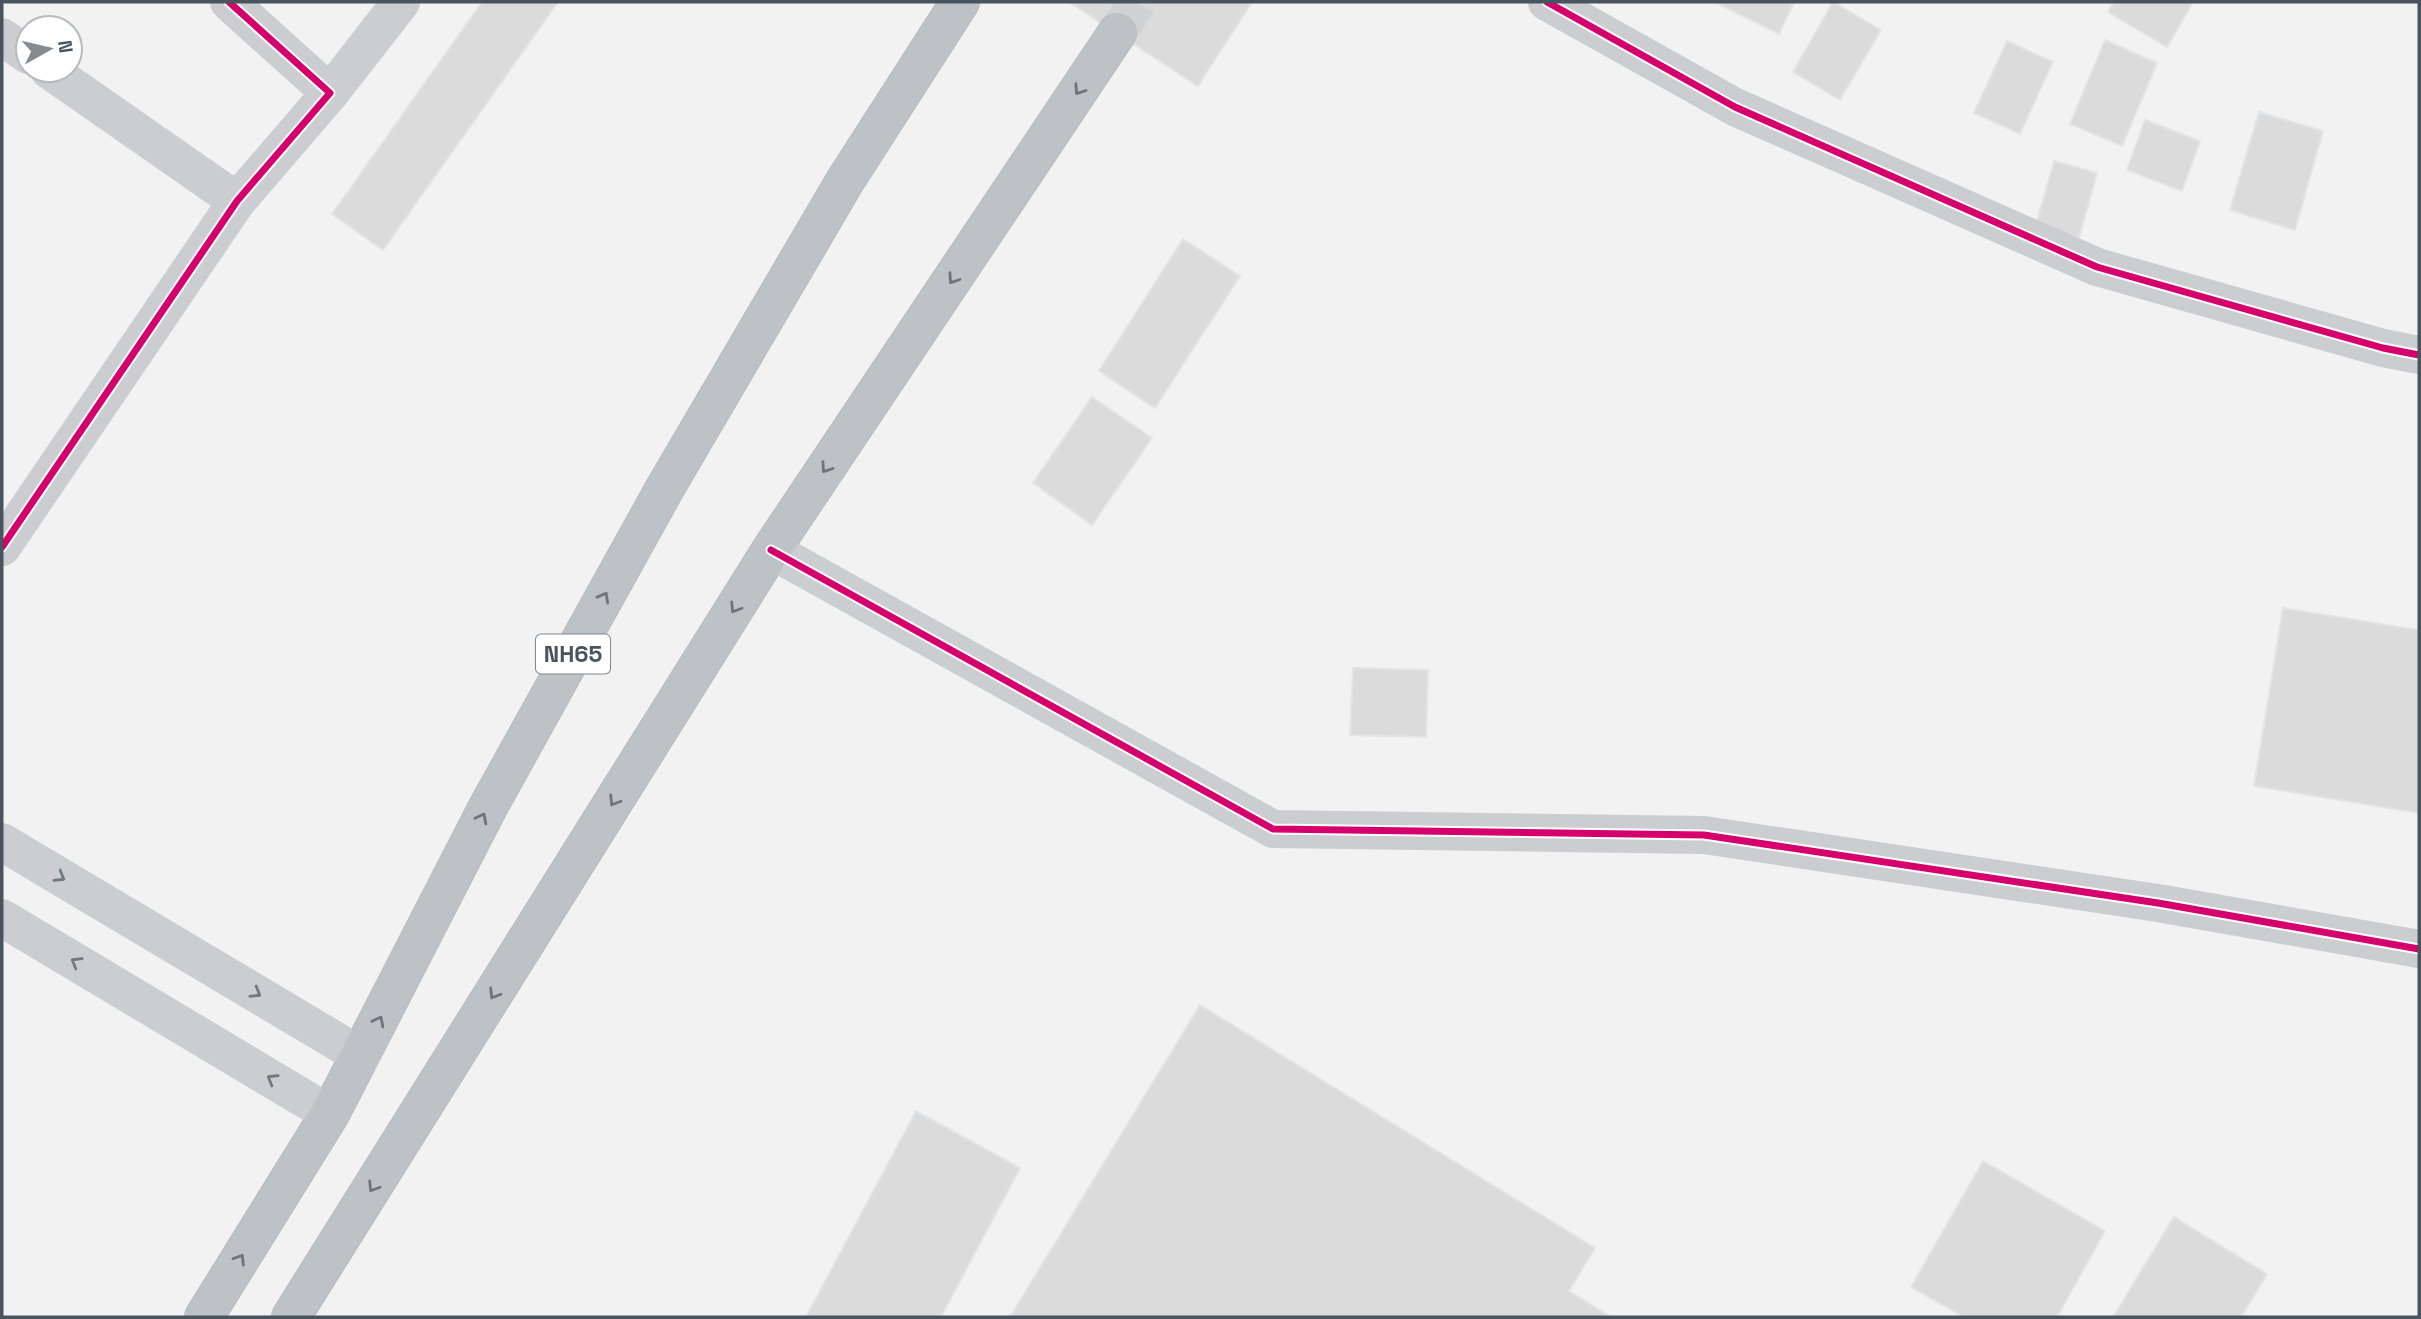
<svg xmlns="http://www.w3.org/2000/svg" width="2421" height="1319" viewBox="0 0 2421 1319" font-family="'Space Grotesk',sans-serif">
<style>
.building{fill:#dbdbdc;stroke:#e3e4e5;stroke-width:2}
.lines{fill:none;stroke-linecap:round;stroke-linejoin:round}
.highway-tunnel{stroke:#d0d2d4;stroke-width:38;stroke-dasharray:38 19;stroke-linecap:butt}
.highway-casing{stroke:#b7bcc0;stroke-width:40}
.minor{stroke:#cbcdd0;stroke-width:38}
.highway{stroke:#bdc2c6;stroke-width:38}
.cycleway-casing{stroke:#fff;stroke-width:11}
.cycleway{stroke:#d6006c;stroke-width:7}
.oneway{stroke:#6c757d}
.oneway2{stroke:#707880}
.labels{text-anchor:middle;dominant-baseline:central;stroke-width:5;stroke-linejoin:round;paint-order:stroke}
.shield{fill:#fff;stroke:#80878e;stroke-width:2}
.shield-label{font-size:23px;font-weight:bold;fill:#49545e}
</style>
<rect width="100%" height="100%" fill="#f2f2f2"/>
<g class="building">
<path d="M 482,2 L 558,2 L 383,250 L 332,214 Z"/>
<path d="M 1069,2 L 1252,2 L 1198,86 Z"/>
<path d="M 1714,2 L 1794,2 L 1779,34 Z"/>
<path d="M 1833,2 L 1881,30 L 1840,100 L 1793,72 Z"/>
<path d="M 2114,2 L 2193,2 L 2167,47 L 2108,12 Z"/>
<path d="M 2105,40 L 2157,63 L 2122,146 L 2070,124 Z"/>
<path d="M 2007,41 L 2053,62 L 2020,134 L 1974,113 Z"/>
<path d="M 2259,112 L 2323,131 L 2295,230 L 2230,210 Z"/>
<path d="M 2145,120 L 2200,141 L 2182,191 L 2127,170 Z"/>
<path d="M 2054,161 L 2097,173 L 2079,238 L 2036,225 Z"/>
<path d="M 1183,239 L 1240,276 L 1155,408 L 1099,371 Z"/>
<path d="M 1092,397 L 1152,438 L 1092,525 L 1033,483 Z"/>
<path d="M 2283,608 L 2419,630 L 2419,813 L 2254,786 Z"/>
<path d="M 1353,668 L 1428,670 L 1426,737 L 1350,735 Z"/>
<path d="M 1200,1005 L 1595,1248 L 1569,1291 L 1611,1317 L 1010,1317 Z"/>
<path d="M 916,1111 L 1020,1168 L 941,1317 L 806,1317 Z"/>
<path d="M 1983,1161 L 2105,1231 L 2057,1317 L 1964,1317 L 1911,1287 Z"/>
<path d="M 2174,1217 L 2267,1274 L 2241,1317 L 2113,1317 Z"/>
</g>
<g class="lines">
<path class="highway-tunnel" d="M 1117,33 L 1138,2"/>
<defs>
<g id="highway">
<path d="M 204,1317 L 330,1114 L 488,807 L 665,488 L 845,181 L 960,2"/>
<path d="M 291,1317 L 771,550 L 1117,33"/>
</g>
</defs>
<use href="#highway" class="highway-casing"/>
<g class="minor">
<path d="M 1547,2 L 1735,107 L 2097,267 L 2383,348 L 2419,355"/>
<path d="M 2,37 L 28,55"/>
<path d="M 49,70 L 237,201"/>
<path d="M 330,93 L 401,2"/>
<path d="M 2,547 L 237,201 L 330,93 L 229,2"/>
<path d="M 771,550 L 1273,829 L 1704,835 L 2158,903 L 2419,949"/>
<path d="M 2,842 L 361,1056"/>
<path d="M 2,918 L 330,1114"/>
</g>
<use href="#highway" class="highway"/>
<defs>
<g id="cycleway">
<path d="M 1547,2 L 1735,107 L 2097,267 L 2383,348 L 2419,355"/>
<path d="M 2,547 L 237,201 L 330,93 L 229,2"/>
<path d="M 771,550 L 1273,829 L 1704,835 L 2158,903 L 2419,949"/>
</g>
</defs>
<use href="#cycleway" class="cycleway-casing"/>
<use href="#cycleway" class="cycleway"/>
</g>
<defs><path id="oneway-chevron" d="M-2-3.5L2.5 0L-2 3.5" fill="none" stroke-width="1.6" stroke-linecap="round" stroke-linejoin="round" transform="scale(1.75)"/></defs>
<g class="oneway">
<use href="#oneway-chevron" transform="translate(1079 90) rotate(124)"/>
<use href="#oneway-chevron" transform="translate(953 279) rotate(124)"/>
<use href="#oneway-chevron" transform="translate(826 468) rotate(124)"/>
<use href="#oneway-chevron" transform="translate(604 597) rotate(-61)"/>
<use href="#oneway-chevron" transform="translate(735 608) rotate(122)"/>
<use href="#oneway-chevron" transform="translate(614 801) rotate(122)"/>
<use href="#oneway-chevron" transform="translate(482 818) rotate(-63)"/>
<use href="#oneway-chevron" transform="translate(494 994) rotate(122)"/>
<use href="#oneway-chevron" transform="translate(379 1021) rotate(-63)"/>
<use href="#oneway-chevron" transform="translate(373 1187) rotate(122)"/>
<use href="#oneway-chevron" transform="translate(240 1259) rotate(-58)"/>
</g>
<g class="oneway2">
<use href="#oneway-chevron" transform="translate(60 877) rotate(31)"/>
<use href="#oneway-chevron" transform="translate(76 962) rotate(-149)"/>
<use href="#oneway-chevron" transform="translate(256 993) rotate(31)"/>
<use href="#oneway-chevron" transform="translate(272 1079) rotate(-149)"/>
</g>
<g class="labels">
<rect class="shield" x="536" y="634.5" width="74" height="39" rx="5"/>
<g class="shield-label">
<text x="573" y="654">NH65</text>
</g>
</g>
<rect width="2421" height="1319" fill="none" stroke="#49545e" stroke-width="7"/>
<g transform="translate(49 49) rotate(82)"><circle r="33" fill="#ffffff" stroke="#b6bbbf" stroke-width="2"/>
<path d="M0-5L12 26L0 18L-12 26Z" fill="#848b92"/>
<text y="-10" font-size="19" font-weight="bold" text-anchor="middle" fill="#49545e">N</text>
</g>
</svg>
